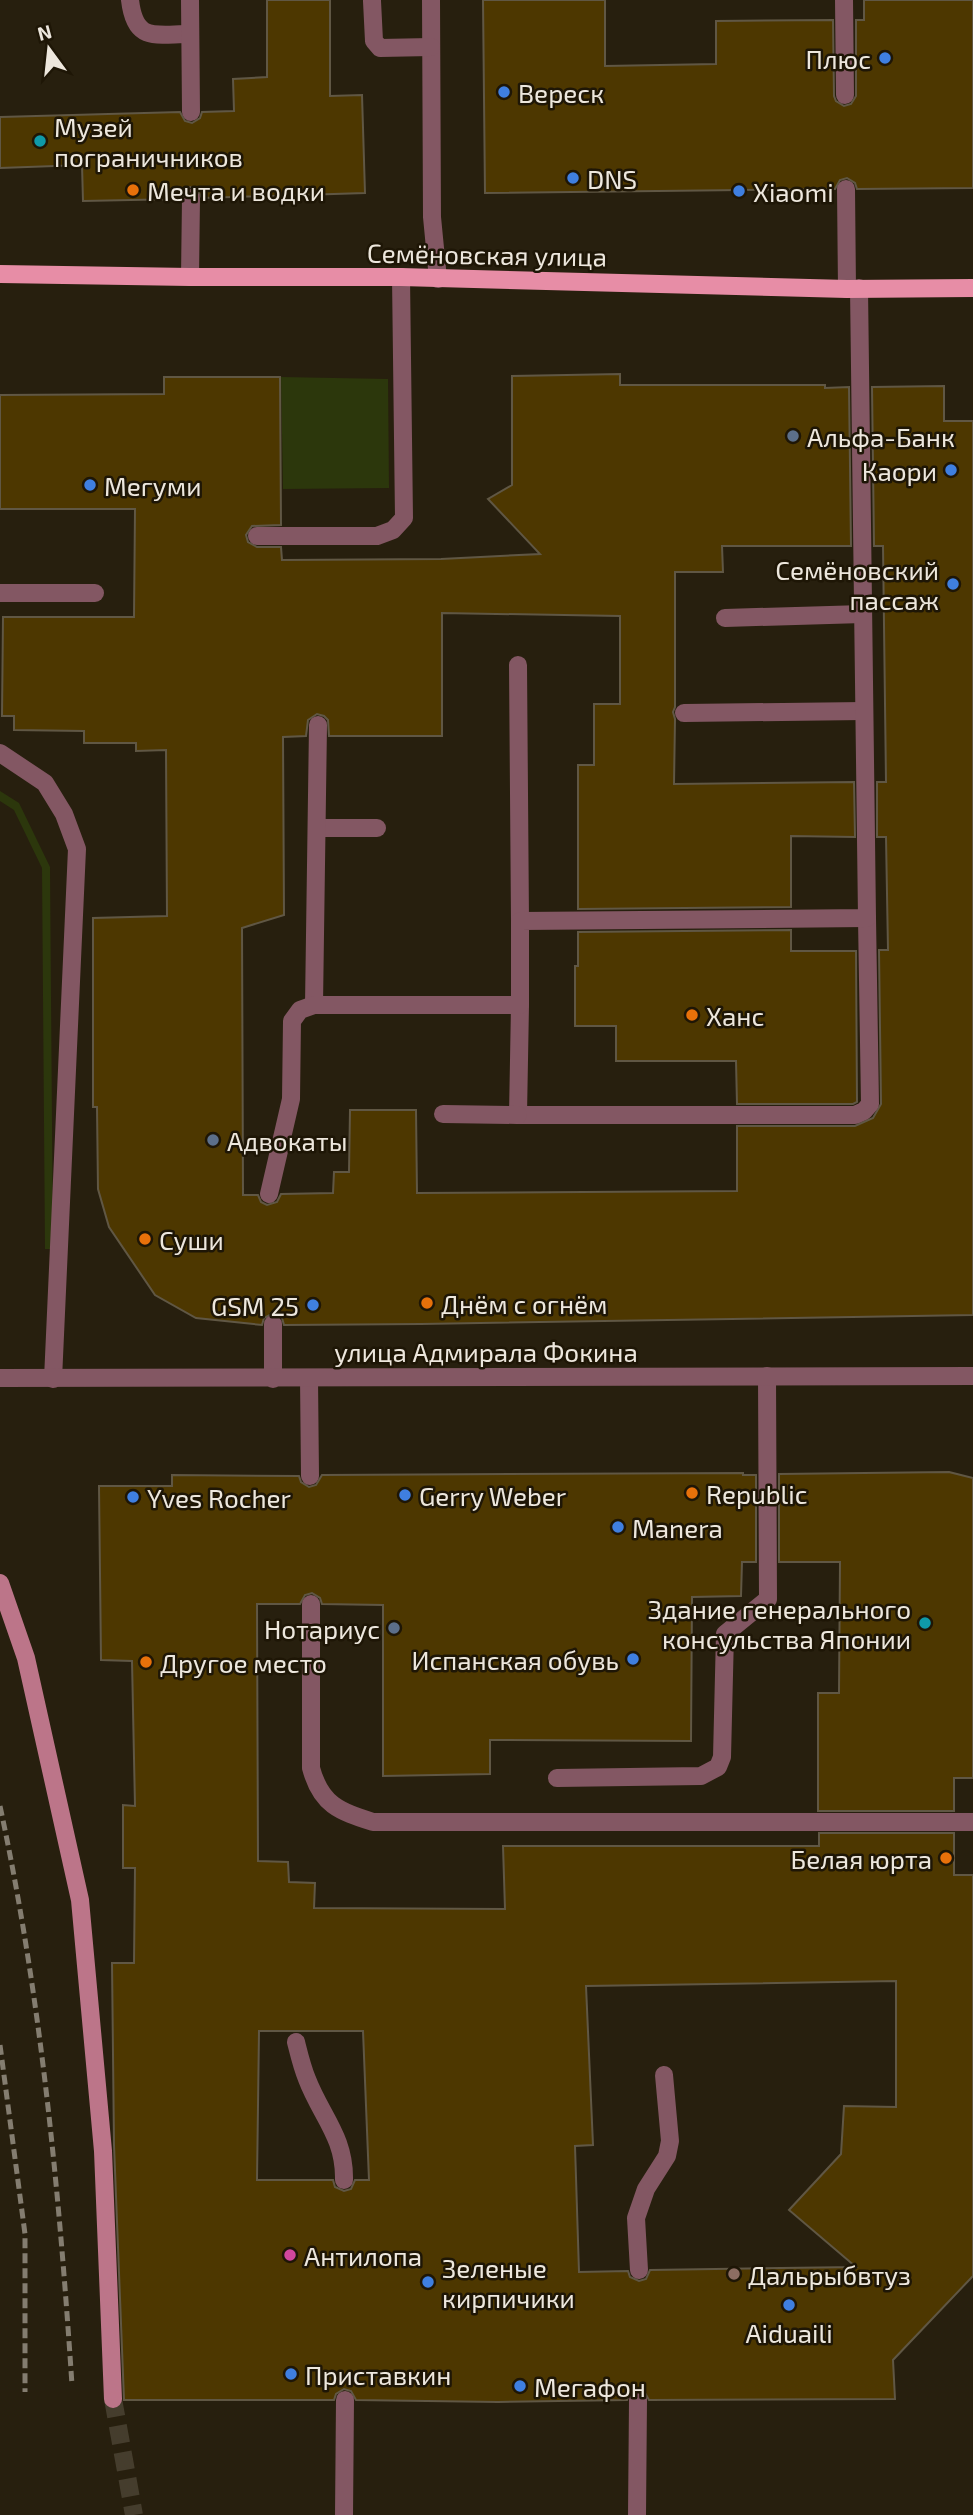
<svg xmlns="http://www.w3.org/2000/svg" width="973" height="2515" viewBox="0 0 973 2515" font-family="'Exo 2',sans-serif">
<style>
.green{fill:#2c370c}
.building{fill:#4d3700;stroke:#605744;stroke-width:2;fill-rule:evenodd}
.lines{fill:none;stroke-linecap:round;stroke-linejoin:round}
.secondary-tunnel{stroke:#453d2d;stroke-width:18;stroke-dasharray:18 9;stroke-linecap:butt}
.service{stroke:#835763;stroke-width:18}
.minor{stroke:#835763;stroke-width:18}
.secondary{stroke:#bc7589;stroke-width:18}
.primary{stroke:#e78da6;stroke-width:18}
.rail{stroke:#847d70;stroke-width:5;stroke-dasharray:10 5;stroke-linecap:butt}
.shop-dot{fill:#3f7fe0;stroke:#1e1606;stroke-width:2.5}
.culture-dot{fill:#0f9aa8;stroke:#1e1606;stroke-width:2.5}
.food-dot{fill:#e8710a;stroke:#1e1606;stroke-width:2.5}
.service-dot{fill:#5c6f8a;stroke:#1e1606;stroke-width:2.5}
.hotel-dot{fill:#d1479c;stroke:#1e1606;stroke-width:2.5}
.education-dot{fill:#8d6e63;stroke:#1e1606;stroke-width:2.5}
.labels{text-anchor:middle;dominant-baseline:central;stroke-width:5;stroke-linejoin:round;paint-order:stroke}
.poi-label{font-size:26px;fill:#ede7dd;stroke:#1e1606;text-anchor:start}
.street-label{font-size:26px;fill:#ede7dd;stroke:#1e1606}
</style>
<rect width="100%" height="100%" fill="#271f0e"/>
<g class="green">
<path d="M 281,377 L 388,379 L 389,488 L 283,489 Z"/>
<path d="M 0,791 L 19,803 L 50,867 L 53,1249 L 45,1249 L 42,868 L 14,810 L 0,801 Z"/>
</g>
<g class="building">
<path d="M 267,0 L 330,0 L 330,96 L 362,95 L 365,193 L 202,198 L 197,189 L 190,187 L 182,192 L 180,199 L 83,201 L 82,165 L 0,168 L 0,117 L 180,112 L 185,121 L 192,123 L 200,118 L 202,112 L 234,111 L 233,79 L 267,77 Z"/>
<path d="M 483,0 L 605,0 L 605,66 L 716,64 L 716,21 L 833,20 L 834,96 L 836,101 L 844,106 L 851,104 L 856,96 L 856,20 L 864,20 L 864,0 L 973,0 L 973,188 L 857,189 L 855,183 L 847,178 L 840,180 L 835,189 L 485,193 Z"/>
<path d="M 620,374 L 620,385 L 825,385 L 825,388 L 849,387 L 851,546 L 722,546 L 723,572 L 675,572 L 675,707 L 673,712 L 675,719 L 674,784 L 854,782 L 855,837 L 791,836 L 791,907 L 578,909 L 578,765 L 594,765 L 594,704 L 620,704 L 620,616 L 442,613 L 442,736 L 329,736 L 328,720 L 324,716 L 317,714 L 308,720 L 306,736 L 283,737 L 284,915 L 242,928 L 243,1195 L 258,1195 L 261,1202 L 267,1205 L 277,1202 L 281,1194 L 333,1193 L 334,1172 L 349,1172 L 350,1110 L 416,1110 L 417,1193 L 737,1191 L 737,1126 L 855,1126 L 873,1118 L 881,1104 L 879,950 L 888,950 L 886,837 L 877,837 L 877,782 L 886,782 L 883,546 L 874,546 L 872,387 L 944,386 L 944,421 L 973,421 L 973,1315 L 421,1324 L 284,1325 L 282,1318 L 274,1313 L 264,1318 L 262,1325 L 196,1318 L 155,1295 L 109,1227 L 98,1189 L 97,1107 L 93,1107 L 93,918 L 167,916 L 166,750 L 136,751 L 136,743 L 84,743 L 84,731 L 14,730 L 14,716 L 2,716 L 3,617 L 134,617 L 135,509 L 0,509 L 0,395 L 164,394 L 164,377 L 280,377 L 281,525 L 252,526 L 246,535 L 248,542 L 257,547 L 281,547 L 282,560 L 441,559 L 540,554 L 488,499 L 512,485 L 512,376 Z"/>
<path d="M 791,930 L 791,951 L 856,951 L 857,1102 L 853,1104 L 737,1104 L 736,1061 L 616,1061 L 616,1026 L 575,1026 L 575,966 L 578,966 L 578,932 Z"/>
<path d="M 949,1472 L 973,1478 L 973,1778 L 954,1778 L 954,1811 L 818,1811 L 818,1693 L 839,1693 L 840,1562 L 779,1562 L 779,1474 Z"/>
<path d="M 743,1473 L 743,1475 L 756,1475 L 756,1562 L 742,1562 L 741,1596 L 692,1597 L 691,1741 L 490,1740 L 490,1774 L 383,1776 L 383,1605 L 322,1604 L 320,1598 L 312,1593 L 305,1595 L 300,1604 L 257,1604 L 258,1861 L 288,1862 L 289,1882 L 315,1883 L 314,1908 L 505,1909 L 503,1846 L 819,1846 L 819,1833 L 954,1833 L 954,1875 L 973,1875 L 973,2276 L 893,2360 L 895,2399 L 649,2400 L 644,2391 L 637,2389 L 629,2394 L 627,2400 L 498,2402 L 356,2400 L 351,2391 L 344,2389 L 336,2394 L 334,2400 L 124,2400 L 114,2145 L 112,1963 L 134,1963 L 135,1868 L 123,1868 L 123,1805 L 135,1806 L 132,1661 L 101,1660 L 99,1486 L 172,1486 L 172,1475 L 299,1476 L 301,1482 L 309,1487 L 316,1485 L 322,1475 ZM 896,1981 L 896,2107 L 844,2106 L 841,2154 L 789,2210 L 856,2267 L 650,2270 L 646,2279 L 639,2281 L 630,2277 L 628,2271 L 579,2272 L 575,2146 L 593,2145 L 586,1986 ZM 259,2031 L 363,2031 L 369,2180 L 355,2180 L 351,2189 L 344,2191 L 335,2187 L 333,2180 L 257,2180 Z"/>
</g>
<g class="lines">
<path class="secondary-tunnel" d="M 113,2399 L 134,2515"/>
<g class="service">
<path d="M 130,0 C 135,43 155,34 190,34"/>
<path d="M 190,0 L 191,112"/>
<path d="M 431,0 L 432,217 L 438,279"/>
<path d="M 844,0 L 845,95"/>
<path d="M 372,1 L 374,41 L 380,48 L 431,47"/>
<path d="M 846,189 L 847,289"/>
<path d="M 190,277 L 191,198"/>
<path d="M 257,536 L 377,536 L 393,530 L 404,518 L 401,277"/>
<path d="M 0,593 L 95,593"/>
<path d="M 725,618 L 863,614"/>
<path d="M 518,665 L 520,921"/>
<path d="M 684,713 L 864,711"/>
<path d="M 0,753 L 45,783 L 64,814 L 77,849 L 53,1379"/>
<path d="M 317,828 L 377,828"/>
<path d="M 314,1005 L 318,725"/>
<path d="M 520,1005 L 518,1115 L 855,1115 L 864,1111 L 870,1104 L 867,918"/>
<path d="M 443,1114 L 518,1115"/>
<path d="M 269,1194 L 291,1099 L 292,1021 L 300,1010 L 314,1005 L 520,1005 L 520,921 L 867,918 L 859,288"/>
<path d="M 273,1324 L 273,1379"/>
<path d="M 309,1378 L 310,1476"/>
<path d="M 311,1604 L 311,1768 C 321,1805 339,1811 373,1822 L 973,1822"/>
<path d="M 557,1778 L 701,1776 L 718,1767 L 722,1757 L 725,1634 L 768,1599 L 767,1376"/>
<path d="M 296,2042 C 299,2054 302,2067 307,2079 C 321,2116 345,2137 344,2180"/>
<path d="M 639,2270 L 636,2218 L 646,2189 L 667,2156 L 670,2141 L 664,2075"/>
<path d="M 344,2515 L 345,2400"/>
<path d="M 637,2515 L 638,2400"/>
</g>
<path class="minor" d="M 0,1378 L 973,1376"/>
<path class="secondary" d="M 0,1583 L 26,1658 L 80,1900 L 103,2151 L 113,2399"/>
<path class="primary" d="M 0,274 L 190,277 L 401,277 L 847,289 L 973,288"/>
<g class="rail">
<path d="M 0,1806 C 41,1997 59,2190 72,2385"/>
<path d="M 0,2045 L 25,2234 L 25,2392"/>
</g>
</g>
<g class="shop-dot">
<circle cx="885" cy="58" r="7"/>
<circle cx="504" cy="92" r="7"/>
<circle cx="573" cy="178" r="7"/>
<circle cx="739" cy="191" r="7"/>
<circle cx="951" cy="470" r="7"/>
<circle cx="90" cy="485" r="7"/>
<circle cx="953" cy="584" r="7"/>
<circle cx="313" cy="1305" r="7"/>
<circle cx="405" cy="1495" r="7"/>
<circle cx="133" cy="1497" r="7"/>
<circle cx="618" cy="1527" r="7"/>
<circle cx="633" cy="1659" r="7"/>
<circle cx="428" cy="2282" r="7"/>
<circle cx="789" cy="2305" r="7"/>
<circle cx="291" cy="2374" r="7"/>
<circle cx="520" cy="2386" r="7"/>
</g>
<g class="culture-dot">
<circle cx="40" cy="141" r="7"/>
<circle cx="925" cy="1623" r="7"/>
</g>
<g class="food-dot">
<circle cx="133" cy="190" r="7"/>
<circle cx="692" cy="1015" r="7"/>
<circle cx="145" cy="1239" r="7"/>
<circle cx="427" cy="1303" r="7"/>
<circle cx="692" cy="1493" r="7"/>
<circle cx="146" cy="1662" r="7"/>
<circle cx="946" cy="1858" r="7"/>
</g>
<g class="service-dot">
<circle cx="793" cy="436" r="7"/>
<circle cx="213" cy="1140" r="7"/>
<circle cx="394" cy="1628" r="7"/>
</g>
<circle class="hotel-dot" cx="290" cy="2255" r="7"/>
<circle class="education-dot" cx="734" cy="2274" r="7"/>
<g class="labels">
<g class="poi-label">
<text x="871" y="58" text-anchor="end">Плюс</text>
<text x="518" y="92">Вереск</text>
<text x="54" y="126">Музей<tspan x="54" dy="30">пограничников</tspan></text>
<text x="587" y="178">DNS</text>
<text x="147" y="190">Мечта и водки</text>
<text x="753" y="191">Xiaomi</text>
<text x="807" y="436">Альфа-Банк</text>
<text x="937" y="470" text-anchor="end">Каори</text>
<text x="104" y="485">Мегуми</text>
<text x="939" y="569" text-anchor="end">Семёновский<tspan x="939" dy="30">пассаж</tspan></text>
<text x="706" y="1015">Ханс</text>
<text x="227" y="1140">Адвокаты</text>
<text x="159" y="1239">Суши</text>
<text x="441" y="1303">Днём с огнём</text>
<text x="299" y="1305" text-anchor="end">GSM 25</text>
<text x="706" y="1493">Republic</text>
<text x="419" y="1495">Gerry Weber</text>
<text x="147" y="1497">Yves Rocher</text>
<text x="632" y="1527">Manera</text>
<text x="911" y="1608" text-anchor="end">Здание генерального<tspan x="911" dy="30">консульства Японии</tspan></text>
<text x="380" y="1628" text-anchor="end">Нотариус</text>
<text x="619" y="1659" text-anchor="end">Испанская обувь</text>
<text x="160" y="1662">Другое место</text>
<text x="932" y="1858" text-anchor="end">Белая юрта</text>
<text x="304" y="2255">Антилопа</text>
<text x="442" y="2267">Зеленые<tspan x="442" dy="30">кирпичики</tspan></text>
<text x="748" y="2274">Дальрыбвтуз</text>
<text x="789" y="2332" text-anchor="middle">Aiduaili</text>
<text x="305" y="2374">Приставкин</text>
<text x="534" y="2386">Мегафон</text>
</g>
<g class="street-label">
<text transform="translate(487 254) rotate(1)">Семёновская улица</text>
<text x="486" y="1351">улица Адмирала Фокина</text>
</g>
</g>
<g transform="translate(49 49) rotate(345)" stroke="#1e1606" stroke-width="5" paint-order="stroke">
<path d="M0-5L12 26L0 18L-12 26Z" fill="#ede7dd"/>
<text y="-10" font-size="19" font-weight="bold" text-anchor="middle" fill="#ede7dd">N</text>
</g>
</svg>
